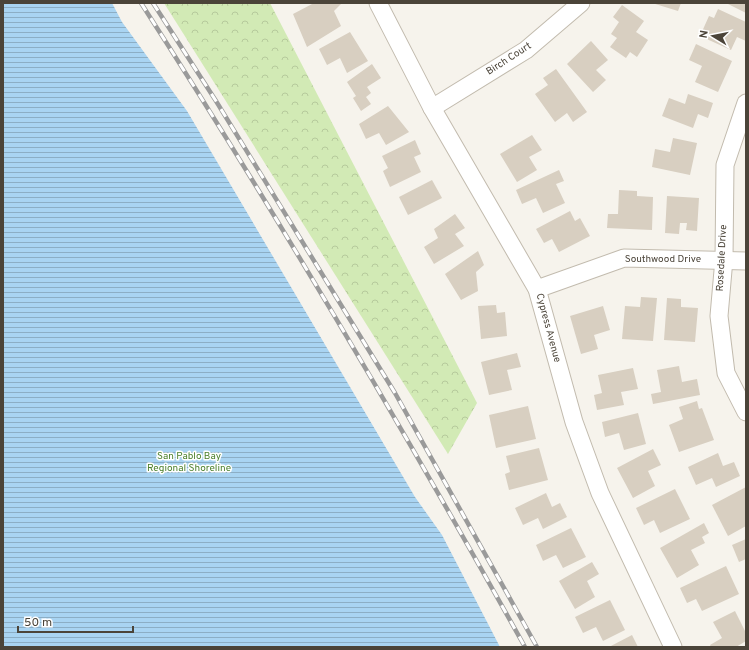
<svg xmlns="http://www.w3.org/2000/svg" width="749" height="650" viewBox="0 0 749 650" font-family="Overpass,sans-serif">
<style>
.park{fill:url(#park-crowns)}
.water{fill:url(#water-rules)}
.building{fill:#d8cfc1}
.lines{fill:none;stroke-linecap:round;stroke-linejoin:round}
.minor-casing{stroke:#c2bbae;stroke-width:19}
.minor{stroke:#fff;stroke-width:17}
.rail-casing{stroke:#9a9a9a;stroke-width:4.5}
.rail{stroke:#fff;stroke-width:3;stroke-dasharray:9;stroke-linecap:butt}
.labels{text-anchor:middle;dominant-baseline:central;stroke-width:3;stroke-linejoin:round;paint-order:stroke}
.street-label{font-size:10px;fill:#4b4439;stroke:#fff}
.park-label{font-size:10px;fill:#4a7f2a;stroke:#fff}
</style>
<defs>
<pattern id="park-crowns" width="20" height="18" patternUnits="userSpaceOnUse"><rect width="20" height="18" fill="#d2eab5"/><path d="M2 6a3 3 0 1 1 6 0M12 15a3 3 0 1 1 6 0" fill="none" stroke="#b6ca9c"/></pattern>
<pattern id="water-rules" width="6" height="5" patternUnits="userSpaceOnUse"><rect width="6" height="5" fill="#a9d4f2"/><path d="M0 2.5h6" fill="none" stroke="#8caec5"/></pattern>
</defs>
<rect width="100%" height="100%" fill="#f6f3ec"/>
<path class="park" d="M 164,3 L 270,3 L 477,403 L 448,454 Z"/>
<path class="water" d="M 3,3 L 112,3 L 122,22 L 187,111 L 415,497 L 442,535 L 500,647 L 3,647 Z"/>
<g class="building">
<path d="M 314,3 L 342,3 L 334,11 L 341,26 L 307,47 L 293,14 Z"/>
<path d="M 652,3 L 681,3 L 678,11 Z"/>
<path d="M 726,3 L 746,3 L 746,13 Z"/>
<path d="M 622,5 L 644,21 L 636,32 L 648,40 L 637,57 L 630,52 L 626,58 L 610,47 L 617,38 L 611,34 L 619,22 L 613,17 Z"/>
<path d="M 718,9 L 746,22 L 746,41 L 737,37 L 731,50 L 700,36 L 709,16 L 714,18 Z"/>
<path d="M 350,32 L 368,61 L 347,73 L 340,58 L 327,65 L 319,49 Z"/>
<path d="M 591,41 L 608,60 L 596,70 L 606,80 L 593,92 L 567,64 Z"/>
<path d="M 696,44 L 732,61 L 718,92 L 695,82 L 702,66 L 689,60 Z"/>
<path d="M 372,64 L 381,78 L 367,87 L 371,93 L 366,97 L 371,104 L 361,111 L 353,98 L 356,96 L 347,82 Z"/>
<path d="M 556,69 L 587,112 L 573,122 L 567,113 L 555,122 L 535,94 L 548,85 L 543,78 Z"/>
<path d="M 688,94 L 713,103 L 708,118 L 698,114 L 693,128 L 662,116 L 669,98 L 685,104 Z"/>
<path d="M 388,106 L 409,132 L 386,145 L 379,133 L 366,139 L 359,124 Z"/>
<path d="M 532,135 L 542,150 L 529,157 L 537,170 L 517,182 L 500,154 Z"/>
<path d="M 673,138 L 697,143 L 690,175 L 652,167 L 655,149 L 670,152 Z"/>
<path d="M 415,140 L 421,154 L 414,157 L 421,172 L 390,187 L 383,171 L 388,168 L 382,156 Z"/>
<path d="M 559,170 L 564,181 L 556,184 L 565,203 L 543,213 L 536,198 L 522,204 L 516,190 Z"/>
<path d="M 432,180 L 442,198 L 408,215 L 399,197 Z"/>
<path d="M 619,190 L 637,191 L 637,196 L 653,197 L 652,230 L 607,228 L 608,214 L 618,214 Z"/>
<path d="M 667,196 L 699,198 L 697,231 L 686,230 L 687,223 L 680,223 L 679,234 L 665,233 Z"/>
<path d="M 570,211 L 575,221 L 580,218 L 590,236 L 559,252 L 552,239 L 544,243 L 536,229 Z"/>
<path d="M 455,214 L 465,228 L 455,234 L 464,246 L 434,264 L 424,247 L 438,238 L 434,229 Z"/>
<path d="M 478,251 L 484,265 L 476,272 L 478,291 L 461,300 L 445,274 Z"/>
<path d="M 641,297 L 657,298 L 653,341 L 622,339 L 625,306 L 640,307 Z"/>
<path d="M 667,298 L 681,299 L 681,307 L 698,308 L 695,342 L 664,340 Z"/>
<path d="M 496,305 L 497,313 L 505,312 L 507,336 L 481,339 L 478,306 Z"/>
<path d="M 603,306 L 610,330 L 594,335 L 598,349 L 581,354 L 570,316 Z"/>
<path d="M 517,353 L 521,367 L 507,370 L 512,390 L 489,395 L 481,362 Z"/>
<path d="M 679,366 L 682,382 L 697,379 L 700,395 L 653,404 L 651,394 L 661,392 L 657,370 Z"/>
<path d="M 633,368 L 638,389 L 621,392 L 624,405 L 597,410 L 594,395 L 602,393 L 598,375 Z"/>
<path d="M 697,401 L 699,409 L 702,408 L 714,440 L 679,452 L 669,425 L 683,419 L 679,407 Z"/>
<path d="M 528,406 L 536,439 L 496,448 L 489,415 Z"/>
<path d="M 638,413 L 646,444 L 624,450 L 619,433 L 605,437 L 602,422 Z"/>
<path d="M 539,448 L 548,480 L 509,490 L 505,474 L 510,472 L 506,456 Z"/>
<path d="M 653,449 L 661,465 L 648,471 L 655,486 L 633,498 L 617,468 Z"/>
<path d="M 718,453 L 723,466 L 734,462 L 740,476 L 716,487 L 712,478 L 696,485 L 688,467 Z"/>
<path d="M 746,487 L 746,526 L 728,536 L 712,505 Z"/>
<path d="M 675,489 L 690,519 L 660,533 L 654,520 L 644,525 L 636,508 Z"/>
<path d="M 546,493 L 552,507 L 560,503 L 567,517 L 543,529 L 538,518 L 523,525 L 515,508 Z"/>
<path d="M 704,523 L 709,533 L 702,537 L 705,543 L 691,550 L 699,565 L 677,578 L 660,548 Z"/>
<path d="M 571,528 L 586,557 L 563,568 L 556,555 L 543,561 L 536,545 Z"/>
<path d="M 746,539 L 746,559 L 739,562 L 732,545 Z"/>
<path d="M 592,562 L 599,574 L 587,581 L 595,597 L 575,609 L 559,581 Z"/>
<path d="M 726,566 L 739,594 L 702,611 L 696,599 L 687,603 L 680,588 Z"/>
<path d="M 610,600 L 625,630 L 603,641 L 596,627 L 583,633 L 575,617 Z"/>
<path d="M 735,611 L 746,633 L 746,641 L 736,647 L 711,647 L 710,645 L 722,638 L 713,622 Z"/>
<path d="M 632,635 L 638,647 L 609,647 Z"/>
</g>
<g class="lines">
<defs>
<g id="minor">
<path d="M 378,3 L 432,108 L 537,289 L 574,422 L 600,493 L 673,647"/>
<path d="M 746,103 L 725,165 L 724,259 L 719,316 L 726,373 L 746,412"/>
<path d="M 432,108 L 526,50 L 581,3"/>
<path d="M 537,289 L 624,258 L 746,261"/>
</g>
</defs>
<use href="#minor" class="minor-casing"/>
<use href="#minor" class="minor"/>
<defs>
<g id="rail">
<path d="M 141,3 C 276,213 403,428 525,647"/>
<path d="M 153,3 L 216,101 L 395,393 L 537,647"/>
</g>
</defs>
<use href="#rail" class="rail-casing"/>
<use href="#rail" class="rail"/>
</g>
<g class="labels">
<g class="street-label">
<text transform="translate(509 59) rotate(-33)">Birch Court</text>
<text transform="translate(722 258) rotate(-87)">Rosedale Drive</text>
<text x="663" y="259">Southwood Drive</text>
<text transform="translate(548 328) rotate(75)">Cypress Avenue</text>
</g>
<g class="park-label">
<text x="189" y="456">San Pablo Bay<tspan x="189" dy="12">Regional Shoreline</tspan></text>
</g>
</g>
<rect width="749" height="650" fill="none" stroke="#4b4439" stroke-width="8"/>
<g transform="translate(713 36) rotate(280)" stroke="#ffffff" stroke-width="3" paint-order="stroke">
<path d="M0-3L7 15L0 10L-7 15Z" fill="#4b4439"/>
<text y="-6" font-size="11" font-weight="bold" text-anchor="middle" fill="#4b4439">N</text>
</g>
<path d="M18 626v6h115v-6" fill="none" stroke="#4b4439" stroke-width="2"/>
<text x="24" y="626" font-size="12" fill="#4b4439" stroke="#ffffff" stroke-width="3" paint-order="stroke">50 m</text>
</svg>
